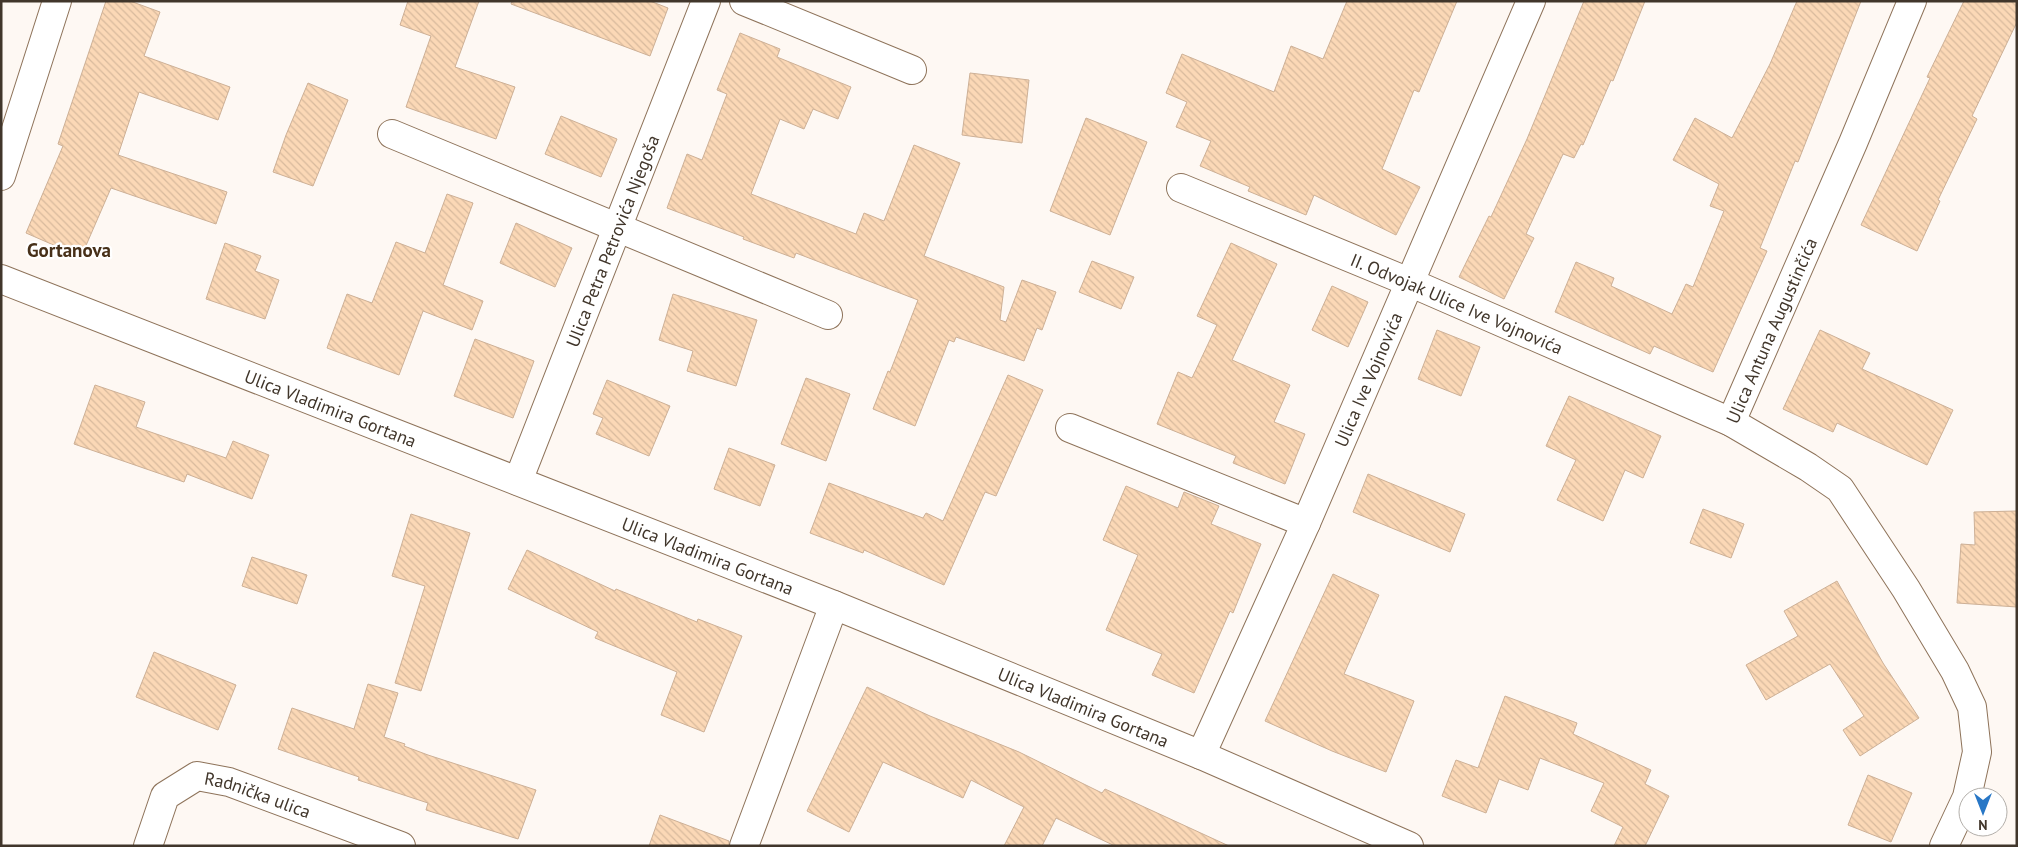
<svg xmlns="http://www.w3.org/2000/svg" width="2018" height="847" viewBox="0 0 2018 847" font-family="'PT Sans',sans-serif">
<style>
.building{fill:url(#building-back-hatch);stroke:#cdb096}
.lines{fill:none;stroke-linecap:round;stroke-linejoin:round}
.minor-casing{stroke:#8e735a;stroke-width:30}
.tertiary-casing{stroke:#8e735a;stroke-width:30}
.minor{stroke:#fff;stroke-width:28}
.tertiary{stroke:#fff;stroke-width:28}
.labels{text-anchor:middle;dominant-baseline:central;stroke-width:4.5;stroke-linejoin:round;paint-order:stroke}
.street-label{font-size:18px;fill:#41362b;stroke:#fff}
.neighbourhood-label{font-size:19px;font-weight:bold;fill:#473019;stroke:#fff}
</style>
<defs>
<pattern id="building-back-hatch" width="6" height="6" patternUnits="userSpaceOnUse" patternTransform="scale(1.25)"><rect width="6" height="6" fill="#fbd8b6"/><path d="M-1 5l2 2M0 0l6 6M5-1l2 2" fill="none" stroke="#d8ba9d"/></pattern>
</defs>
<rect width="100%" height="100%" fill="#fef8f3"/>
<g class="building">
<path d="M 106,1 L 130,1 L 160,12 L 144,56 L 230,87 L 218,120 L 139,92 L 118,155 L 227,192 L 216,224 L 111,188 L 81,257 L 26,233 L 63,146 L 58,144 Z"/>
<path d="M 408,1 L 479,1 L 455,67 L 515,87 L 496,139 L 406,107 L 431,36 L 400,25 Z"/>
<path d="M 512,1 L 650,1 L 668,8 L 650,56 L 511,4 Z"/>
<path d="M 1347,1 L 1457,1 L 1419,92 L 1414,90 L 1382,169 L 1420,187 L 1396,235 L 1314,195 L 1306,215 L 1248,191 L 1250,187 L 1200,166 L 1211,141 L 1176,127 L 1187,102 L 1166,93 L 1182,54 L 1274,92 L 1291,46 L 1323,59 Z"/>
<path d="M 1584,1 L 1645,1 L 1613,81 L 1611,80 L 1583,145 L 1581,144 L 1574,158 L 1563,154 L 1526,234 L 1534,238 L 1504,299 L 1459,277 L 1489,216 L 1491,217 L 1527,139 Z"/>
<path d="M 1797,1 L 1861,1 L 1798,162 L 1795,161 L 1760,248 L 1767,251 L 1713,372 L 1654,346 L 1650,354 L 1555,312 L 1576,262 L 1614,278 L 1611,286 L 1672,314 L 1686,284 L 1693,287 L 1724,211 L 1710,206 L 1719,184 L 1673,160 L 1695,118 L 1732,138 L 1770,64 Z"/>
<path d="M 1964,1 L 2017,1 L 2017,22 L 1972,116 L 1977,119 L 1938,200 L 1940,201 L 1917,251 L 1861,225 L 1930,78 L 1927,77 Z"/>
<path d="M 740,33 L 780,49 L 777,57 L 851,87 L 838,119 L 813,109 L 804,129 L 780,119 L 751,194 L 856,234 L 864,213 L 884,221 L 914,145 L 960,163 L 924,256 L 1004,287 L 1000,320 L 1006,322 L 1022,280 L 1056,292 L 1042,330 L 1037,328 L 1024,361 L 956,337 L 954,342 L 949,340 L 915,426 L 873,409 L 888,371 L 890,372 L 918,300 L 796,253 L 794,258 L 743,239 L 744,237 L 667,208 L 687,154 L 702,160 L 727,94 L 717,90 Z"/>
<path d="M 970,73 L 1029,80 L 1022,143 L 962,135 Z"/>
<path d="M 308,83 L 348,100 L 313,186 L 273,172 L 286,135 Z"/>
<path d="M 561,116 L 617,139 L 601,177 L 545,154 Z"/>
<path d="M 1086,118 L 1147,142 L 1110,235 L 1050,211 Z"/>
<path d="M 447,194 L 473,203 L 443,285 L 483,301 L 472,330 L 423,311 L 399,375 L 327,348 L 347,294 L 372,303 L 396,242 L 425,253 Z"/>
<path d="M 516,223 L 572,248 L 555,287 L 500,263 Z"/>
<path d="M 225,243 L 261,256 L 255,271 L 279,280 L 265,319 L 206,299 Z"/>
<path d="M 1231,243 L 1277,264 L 1232,360 L 1290,385 L 1274,422 L 1305,434 L 1285,484 L 1233,463 L 1236,456 L 1157,424 L 1178,372 L 1192,378 L 1217,325 L 1197,316 Z"/>
<path d="M 1092,261 L 1134,277 L 1121,309 L 1079,292 Z"/>
<path d="M 1332,286 L 1368,302 L 1348,347 L 1312,330 Z"/>
<path d="M 673,294 L 757,320 L 736,386 L 687,371 L 693,351 L 659,340 Z"/>
<path d="M 1437,330 L 1480,347 L 1461,396 L 1418,379 Z"/>
<path d="M 1820,330 L 1870,353 L 1862,369 L 1953,410 L 1927,465 L 1837,423 L 1833,432 L 1783,409 Z"/>
<path d="M 475,339 L 534,361 L 513,418 L 454,396 Z"/>
<path d="M 1008,375 L 1043,390 L 996,496 L 985,492 L 944,585 L 864,550 L 863,553 L 810,533 L 829,483 L 923,518 L 926,513 L 943,521 Z"/>
<path d="M 806,378 L 850,394 L 826,461 L 781,444 Z"/>
<path d="M 607,380 L 670,406 L 649,456 L 596,434 L 603,418 L 593,414 Z"/>
<path d="M 95,385 L 145,402 L 136,427 L 226,458 L 233,441 L 269,455 L 252,499 L 187,474 L 184,482 L 74,444 Z"/>
<path d="M 1569,396 L 1661,436 L 1643,478 L 1625,470 L 1603,521 L 1557,500 L 1576,460 L 1546,446 Z"/>
<path d="M 729,448 L 775,465 L 760,506 L 714,489 Z"/>
<path d="M 1368,474 L 1465,514 L 1450,552 L 1353,512 Z"/>
<path d="M 1126,486 L 1178,508 L 1184,492 L 1219,506 L 1211,524 L 1261,544 L 1233,613 L 1230,611 L 1194,693 L 1152,675 L 1162,654 L 1106,630 L 1138,555 L 1103,540 Z"/>
<path d="M 1703,509 L 1744,524 L 1731,558 L 1690,543 Z"/>
<path d="M 2017,511 L 2017,607 L 1957,603 L 1961,544 L 1975,545 L 1974,512 Z"/>
<path d="M 411,514 L 470,533 L 421,691 L 395,683 L 425,586 L 392,576 Z"/>
<path d="M 527,550 L 615,591 L 616,589 L 697,622 L 698,619 L 742,636 L 704,732 L 661,715 L 677,672 L 595,638 L 598,632 L 508,589 Z"/>
<path d="M 252,557 L 307,575 L 297,604 L 242,586 Z"/>
<path d="M 1333,574 L 1379,595 L 1344,674 L 1414,701 L 1386,772 L 1332,751 L 1265,721 Z"/>
<path d="M 1837,581 L 1883,663 L 1919,718 L 1860,756 L 1843,730 L 1864,716 L 1830,664 L 1766,700 L 1746,665 L 1798,636 L 1784,611 Z"/>
<path d="M 154,652 L 236,685 L 218,730 L 136,697 Z"/>
<path d="M 368,684 L 398,693 L 384,737 L 405,744 L 404,746 L 428,755 L 536,790 L 518,839 L 426,810 L 428,803 L 358,780 L 359,777 L 278,749 L 292,708 L 354,729 Z"/>
<path d="M 867,687 L 930,716 L 1019,752 L 1102,793 L 1105,789 L 1229,846 L 1115,846 L 1056,818 L 1042,846 L 1004,846 L 1024,807 L 971,780 L 963,798 L 883,762 L 849,832 L 807,811 Z"/>
<path d="M 1505,696 L 1577,723 L 1573,734 L 1651,770 L 1645,784 L 1669,796 L 1645,846 L 1614,846 L 1623,827 L 1591,811 L 1604,783 L 1540,758 L 1528,790 L 1499,779 L 1486,813 L 1442,796 L 1456,760 L 1478,768 Z"/>
<path d="M 1868,775 L 1912,793 L 1891,842 L 1848,825 Z"/>
<path d="M 660,815 L 729,841 L 729,846 L 649,846 Z"/>
</g>
<g class="lines">
<defs>
<g id="minor">
<path d="M 744,1 L 912,70"/>
<path d="M 392,134 L 828,315"/>
<path d="M 1,176 L 57,1"/>
<path id="s1" d="M 1181,188 L 1409,282 L 1731,422 L 1808,467 L 1840,489 L 1906,589 L 1955,671 L 1972,707 L 1977,752 L 1967,797 L 1944,846"/>
<path id="s2" d="M 1731,422 L 1853,143 L 1912,1"/>
<path d="M 1070,428 L 1306,523"/>
<path id="s3" d="M 518,481 L 706,1"/>
<path id="s4" d="M 1201,755 L 1306,523 L 1531,1"/>
<path id="s5" d="M 148,846 L 165,796 L 197,776 L 229,782 L 401,846"/>
<path d="M 744,846 L 834,605"/>
</g>
<g id="tertiary">
<path id="s6" d="M 1,279 L 834,605 L 1201,755 L 1409,846"/>
</g>
</defs>
<use href="#minor" class="minor-casing"/>
<use href="#tertiary" class="tertiary-casing"/>
<use href="#minor" class="minor"/>
<use href="#tertiary" class="tertiary"/>
</g>
<g class="labels">
<g class="street-label">
<text stroke="none"><textPath href="#s3" startOffset="258">Ulica Petra Petrovića Njegoša</textPath></text>
<text stroke="none"><textPath href="#s1" startOffset="299">II. Odvojak Ulice Ive Vojnovića</textPath></text>
<text stroke="none"><textPath href="#s2" startOffset="100">Ulica Antuna Augustinčića</textPath></text>
<text stroke="none"><textPath href="#s4" startOffset="411">Ulica Ive Vojnovića</textPath></text>
<text stroke="none"><textPath href="#s6" startOffset="354">Ulica Vladimira Gortana</textPath></text>
<text stroke="none"><textPath href="#s6" startOffset="759">Ulica Vladimira Gortana</textPath></text>
<text stroke="none"><textPath href="#s6" startOffset="1164">Ulica Vladimira Gortana</textPath></text>
<text stroke="none"><textPath href="#s5" startOffset="154">Radnička ulica</textPath></text>
</g>
<g class="neighbourhood-label">
<text x="69" y="250">Gortanova</text>
</g>
</g>
<rect width="2018" height="847" fill="none" stroke="#41362b" stroke-width="5"/>
<g transform="translate(1983 812) rotate(180)"><circle r="24" fill="#ffffff" stroke="#b3afaa"/>
<path d="M0-4L9 19L0 12L-9 19Z" fill="#2877c6"/>
<text y="-8" font-size="14" font-weight="bold" text-anchor="middle" fill="#41362b">N</text>
</g>
</svg>
